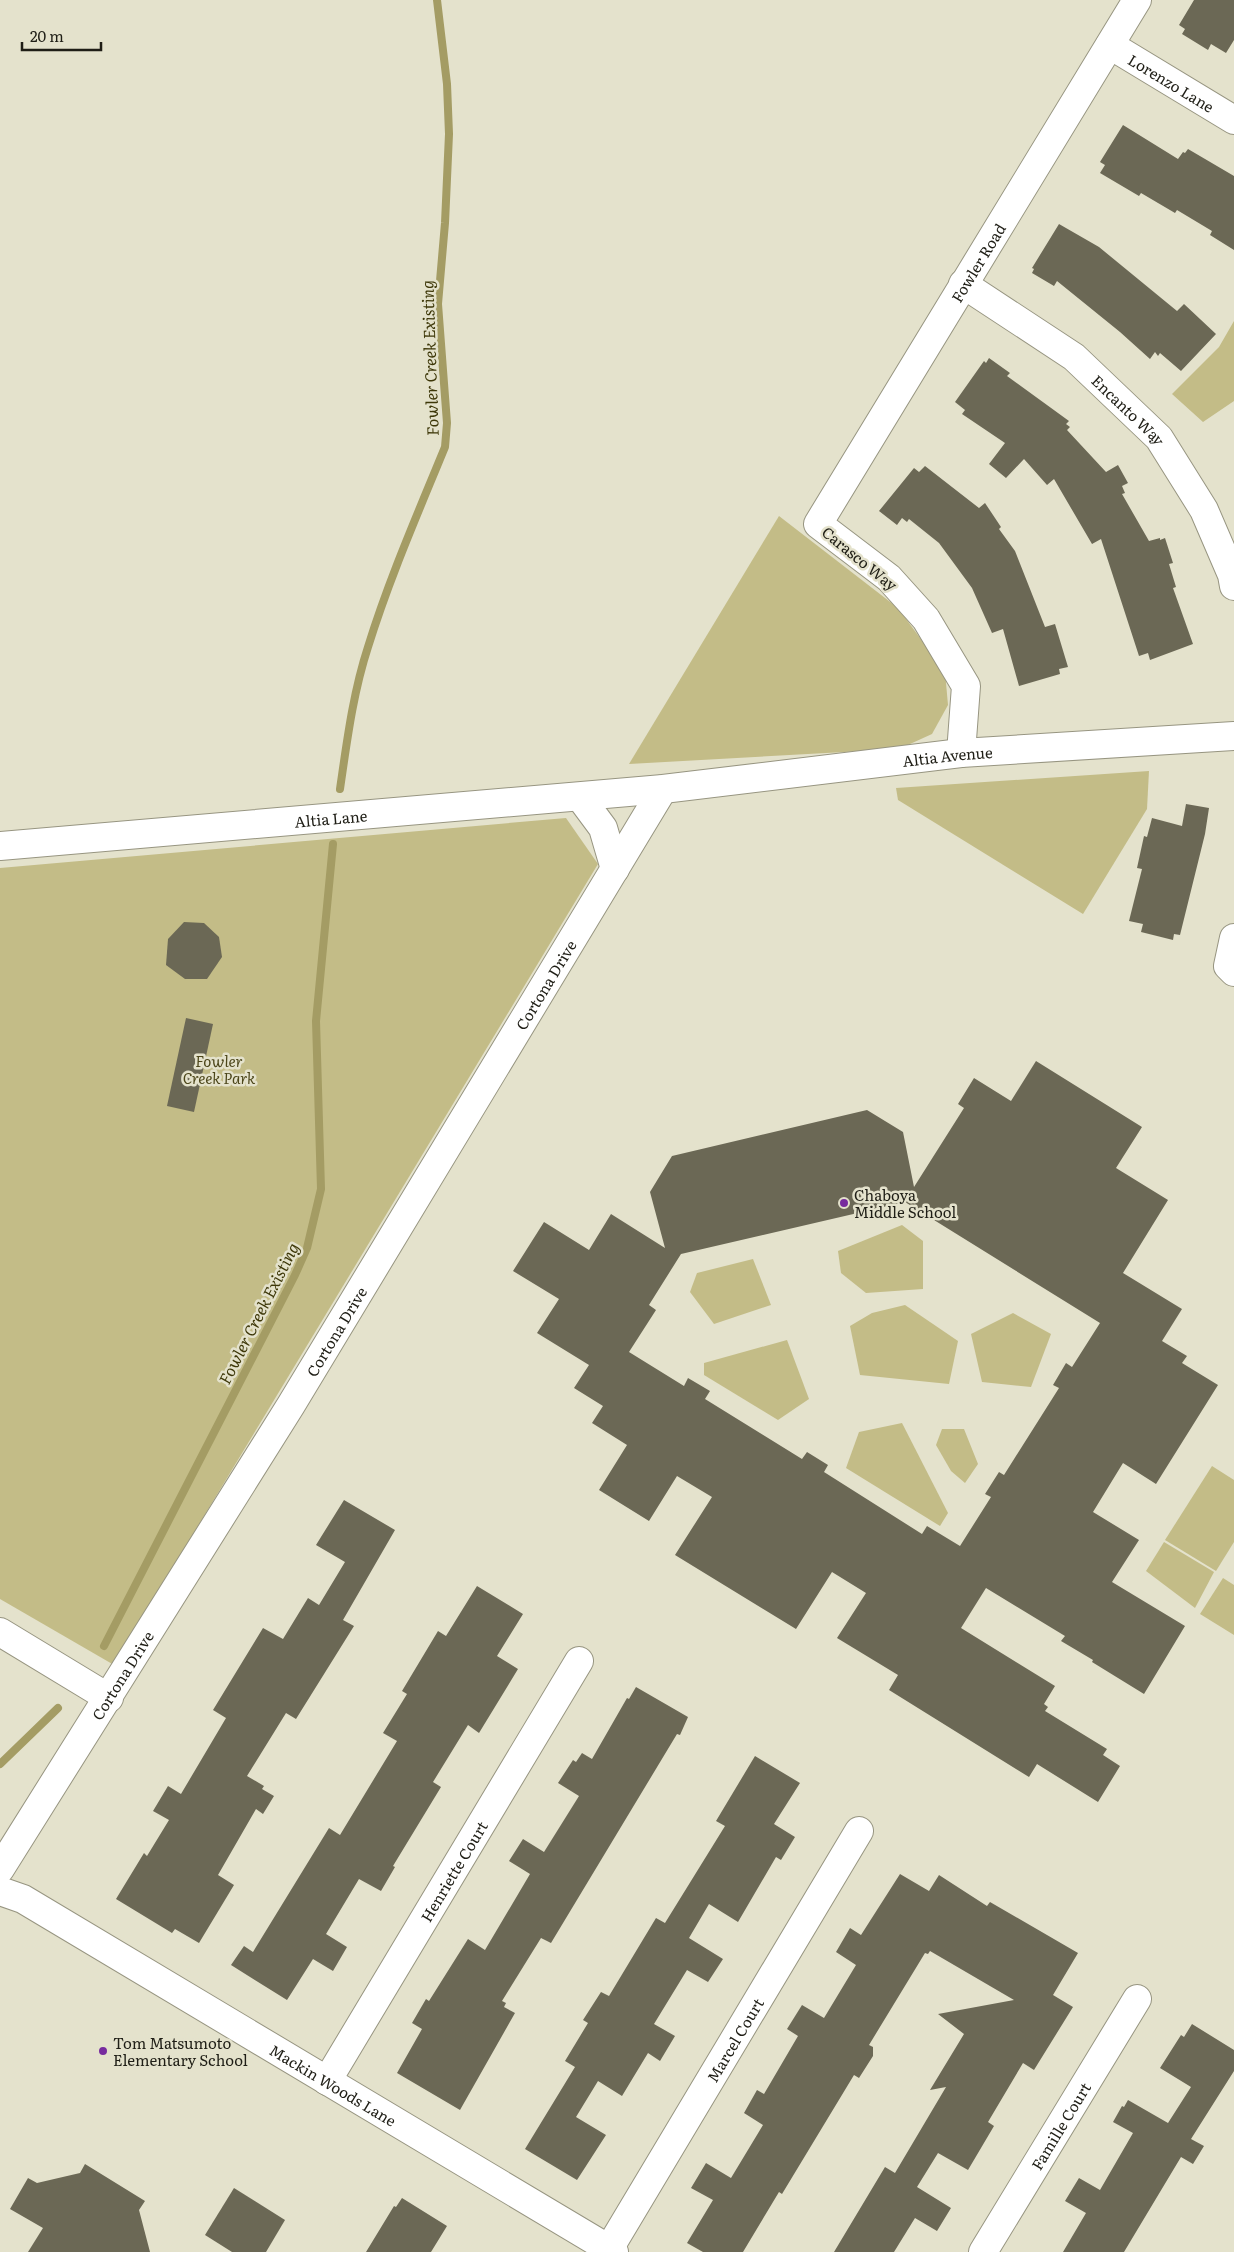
<svg xmlns="http://www.w3.org/2000/svg" width="1234" height="2252" viewBox="0 0 1234 2252" font-family="Literata,serif">
<style>
.green{fill:#c3bc87}
.lines{fill:none;stroke-linecap:round;stroke-linejoin:round}
.stream{stroke:#a49c64;stroke-width:8}
.building{fill:#6b6855;fill-rule:evenodd}
.minor-casing{stroke:#979581;stroke-width:30}
.tertiary-casing{stroke:#979581;stroke-width:30}
.minor{stroke:#fff;stroke-width:28}
.tertiary{stroke:#fff;stroke-width:28}
.poi-dot{fill:#772b9e;stroke:#e4e2cc;stroke-width:2}
.labels{text-anchor:middle;dominant-baseline:central;stroke-width:5;stroke-linejoin:round;paint-order:stroke}
.street-label{font-size:15px;fill:#1f1e16;stroke:#e4e2cc}
.park-label{font-size:15px;font-style:italic;fill:#4c461a;stroke:#e4e2cc}
.poi-label{font-size:15px;fill:#1f1e16;stroke:#e4e2cc;text-anchor:start}
.water-label{font-size:16px;font-style:italic;fill:#3d3708;stroke:#e4e2cc}
</style>
<rect width="100%" height="100%" fill="#e4e2cc"/>
<g class="green">
<path d="M 1234,321 L 1234,401 L 1203,422 L 1172,394 L 1219,347 Z"/>
<path d="M 779,516 L 898,608 L 945,672 L 948,705 L 932,734 L 899,749 L 629,764 Z"/>
<path d="M 1149,771 L 1147,809 L 1083,914 L 898,800 L 896,788 Z"/>
<path d="M 566,818 L 598,864 L 114,1665 L 0,1599 L 0,868 Z"/>
<path d="M 902,1225 L 923,1241 L 923,1289 L 866,1293 L 841,1273 L 838,1251 Z"/>
<path d="M 753,1259 L 771,1305 L 714,1324 L 690,1292 L 697,1273 Z"/>
<path d="M 905,1305 L 958,1341 L 949,1384 L 860,1375 L 850,1326 L 872,1313 Z"/>
<path d="M 1013,1313 L 1051,1334 L 1031,1387 L 982,1382 L 971,1334 Z"/>
<path d="M 787,1340 L 809,1399 L 778,1420 L 704,1375 L 704,1363 Z"/>
<path d="M 902,1423 L 948,1513 L 940,1526 L 846,1468 L 859,1432 Z"/>
<path d="M 942,1429 L 964,1429 L 978,1464 L 965,1483 L 951,1471 L 936,1445 Z"/>
<path d="M 1212,1466 L 1234,1480 L 1234,1542 L 1216,1571 L 1165,1540 Z"/>
<path d="M 1164,1542 L 1214,1572 L 1195,1608 L 1146,1571 Z"/>
<path d="M 1223,1578 L 1234,1585 L 1234,1635 L 1200,1614 Z"/>
</g>
<g class="lines">
<g class="stream">
<path d="M 340,789 C 347,741 353,693 368,647 C 389,579 418,513 445,447 L 447,423 L 438,304 L 445,223 L 449,134 L 447,84 L 437,0"/>
<path d="M 104,1646 L 295,1275 L 307,1248 L 321,1189 L 316,1021 L 333,844"/>
<path d="M 0,1764 L 58,1708"/>
</g>
</g>
<g class="building">
<path d="M 1194,0 L 1234,0 L 1234,40 L 1226,53 L 1211,44 L 1208,50 L 1182,34 L 1185,29 L 1179,25 Z"/>
<path d="M 1123,125 L 1178,159 L 1183,152 L 1185,153 L 1188,149 L 1234,176 L 1234,250 L 1210,235 L 1212,231 L 1177,210 L 1175,213 L 1141,193 L 1139,196 L 1100,173 L 1105,165 L 1100,162 Z"/>
<path d="M 1059,224 L 1099,247 L 1177,311 L 1184,304 L 1216,334 L 1181,371 L 1160,353 L 1158,356 L 1155,352 L 1150,359 L 1120,332 L 1057,281 L 1054,286 L 1032,273 L 1034,269 L 1032,268 Z"/>
<path d="M 989,358 L 1010,373 L 1007,376 L 1069,421 L 1066,424 L 1070,427 L 1067,430 L 1106,472 L 1118,465 L 1128,483 L 1122,486 L 1125,493 L 1122,494 L 1149,541 L 1160,538 L 1160,540 L 1165,538 L 1173,563 L 1169,564 L 1176,587 L 1173,588 L 1193,644 L 1150,660 L 1148,653 L 1139,656 L 1101,539 L 1092,544 L 1054,479 L 1047,485 L 1024,459 L 1006,478 L 989,464 L 1005,443 L 962,414 L 965,410 L 955,402 L 984,361 L 986,363 Z"/>
<path d="M 925,466 L 979,508 L 985,503 L 1001,527 L 999,529 L 1015,551 L 1045,627 L 1055,624 L 1068,667 L 1059,669 L 1060,674 L 1019,686 L 1003,629 L 992,633 L 972,588 L 939,543 L 909,519 L 907,522 L 902,518 L 897,525 L 879,511 L 914,468 L 919,472 Z"/>
<path d="M 1186,804 L 1209,808 L 1205,834 L 1180,935 L 1174,934 L 1173,940 L 1141,932 L 1143,924 L 1129,921 L 1142,869 L 1137,868 L 1144,836 L 1147,837 L 1152,818 L 1182,826 Z"/>
<path d="M 184,922 L 204,923 L 219,937 L 222,957 L 207,979 L 185,979 L 166,965 L 168,939 Z"/>
<path d="M 186,1018 L 213,1024 L 194,1112 L 167,1106 Z"/>
<path d="M 1036,1061 L 1142,1127 L 1116,1168 L 1168,1200 L 1123,1273 L 1182,1309 L 1162,1341 L 1187,1356 L 1182,1363 L 1218,1385 L 1156,1484 L 1123,1463 L 1093,1512 L 1139,1540 L 1112,1582 L 1185,1626 L 1144,1694 L 1092,1662 L 1093,1660 L 1061,1641 L 1065,1636 L 986,1588 L 961,1628 L 1055,1686 L 1044,1704 L 1048,1707 L 1045,1711 L 1107,1749 L 1103,1755 L 1120,1766 L 1098,1802 L 1037,1764 L 1029,1777 L 889,1690 L 898,1675 L 837,1638 L 866,1593 L 832,1572 L 796,1629 L 675,1555 L 712,1497 L 677,1476 L 649,1521 L 599,1490 L 627,1445 L 592,1423 L 603,1406 L 574,1388 L 589,1365 L 537,1333 L 559,1299 L 513,1271 L 544,1222 L 589,1250 L 611,1214 L 665,1248 L 650,1192 L 672,1156 L 867,1110 L 903,1132 L 914,1187 L 964,1108 L 958,1104 L 974,1078 L 1011,1101 ZM 905,1202 L 1100,1323 L 1072,1367 L 1066,1363 L 1053,1385 L 1059,1388 L 1004,1475 L 999,1472 L 985,1494 L 991,1497 L 960,1546 L 927,1526 L 922,1534 L 824,1472 L 828,1465 L 807,1452 L 802,1459 L 705,1399 L 710,1391 L 688,1378 L 684,1386 L 629,1352 L 656,1310 L 649,1305 L 681,1254 Z"/>
<path d="M 344,1500 L 395,1530 L 343,1620 L 354,1626 L 296,1719 L 286,1713 L 247,1776 L 264,1786 L 262,1789 L 274,1796 L 263,1814 L 256,1809 L 218,1875 L 234,1885 L 199,1943 L 175,1929 L 172,1933 L 116,1899 L 144,1853 L 147,1856 L 169,1820 L 153,1811 L 168,1786 L 181,1794 L 226,1718 L 213,1710 L 263,1628 L 283,1639 L 308,1598 L 319,1605 L 345,1562 L 316,1545 Z"/>
<path d="M 477,1586 L 523,1614 L 497,1656 L 518,1669 L 479,1733 L 468,1725 L 433,1782 L 441,1787 L 393,1866 L 395,1867 L 381,1891 L 359,1879 L 326,1934 L 347,1947 L 333,1971 L 313,1959 L 287,2000 L 231,1965 L 244,1946 L 253,1952 L 329,1828 L 340,1835 L 397,1741 L 383,1733 L 407,1694 L 402,1691 L 438,1631 L 446,1636 Z"/>
<path d="M 636,1687 L 688,1717 L 680,1735 L 677,1734 L 551,1943 L 541,1938 L 502,2001 L 506,2003 L 504,2007 L 515,2013 L 460,2110 L 397,2073 L 422,2029 L 412,2023 L 426,1999 L 429,2001 L 468,1939 L 485,1950 L 530,1874 L 509,1861 L 523,1839 L 544,1852 L 579,1796 L 558,1783 L 573,1760 L 576,1762 L 582,1753 L 592,1759 L 627,1698 L 629,1699 Z"/>
<path d="M 755,1756 L 800,1783 L 774,1824 L 795,1837 L 781,1860 L 776,1857 L 738,1922 L 709,1904 L 689,1938 L 723,1959 L 708,1982 L 687,1970 L 654,2024 L 675,2036 L 660,2061 L 648,2053 L 622,2096 L 598,2081 L 576,2117 L 606,2135 L 577,2180 L 525,2149 L 575,2067 L 565,2061 L 588,2023 L 583,2020 L 601,1992 L 609,1996 L 656,1918 L 665,1923 L 725,1826 L 716,1821 Z"/>
<path d="M 900,1874 L 929,1891 L 939,1875 L 987,1906 L 990,1902 L 1078,1953 L 1053,1995 L 1073,2007 L 1034,2070 L 1023,2063 L 988,2122 L 994,2126 L 968,2170 L 938,2153 L 917,2187 L 951,2208 L 937,2231 L 915,2218 L 894,2252 L 834,2252 L 885,2167 L 895,2173 L 946,2087 L 930,2090 L 964,2034 L 938,2014 L 1014,2000 L 930,1951 L 928,1954 L 925,1953 L 869,2045 L 873,2047 L 873,2056 L 859,2078 L 854,2075 L 782,2194 L 779,2192 L 743,2252 L 703,2252 L 687,2243 L 713,2200 L 691,2188 L 706,2163 L 731,2178 L 763,2125 L 744,2113 L 757,2090 L 764,2094 L 798,2036 L 787,2029 L 802,2005 L 824,2018 L 856,1965 L 836,1952 L 850,1928 L 861,1935 Z"/>
<path d="M 1192,2024 L 1234,2050 L 1234,2071 L 1191,2139 L 1204,2146 L 1193,2164 L 1181,2157 L 1124,2252 L 1063,2252 L 1086,2213 L 1065,2201 L 1079,2178 L 1100,2190 L 1133,2133 L 1113,2122 L 1122,2106 L 1124,2107 L 1128,2100 L 1168,2123 L 1191,2087 L 1160,2068 L 1181,2035 L 1184,2037 Z"/>
<path d="M 85,2164 L 145,2201 L 139,2210 L 150,2252 L 28,2252 L 43,2228 L 10,2209 L 28,2178 L 37,2183 L 80,2173 Z"/>
<path d="M 234,2188 L 285,2220 L 266,2252 L 232,2252 L 205,2235 Z"/>
<path d="M 402,2198 L 447,2226 L 431,2252 L 366,2252 L 394,2206 L 396,2207 Z"/>
</g>
<g class="lines">
<defs>
<g id="minor">
<path id="s1" d="M 1110,45 L 1234,120"/>
<path id="s2" d="M 963,284 L 1074,357 L 1159,438 L 1204,510 L 1232,575 L 1234,586"/>
<path id="s3" d="M 961,753 L 966,686 L 926,619 L 889,578 L 818,524 L 1137,0"/>
<path d="M 1234,938 L 1228,966 L 1234,972"/>
<path d="M 0,1632 L 109,1698"/>
<path id="s4" d="M 0,1869 L 291,1405 L 663,789"/>
<path id="s5" d="M 0,1891 L 23,1899 L 614,2252"/>
<path id="s6" d="M 327,2081 L 579,1661"/>
<path id="s7" d="M 609,2249 L 859,1831"/>
<path id="s8" d="M 983,2252 L 1137,1999"/>
</g>
<g id="tertiary">
<path d="M 580,797 L 603,828 L 615,869"/>
<path id="s9" d="M 0,846 L 663,789 L 961,753 L 1234,736"/>
</g>
</defs>
<use href="#minor" class="minor-casing"/>
<use href="#tertiary" class="tertiary-casing"/>
<use href="#minor" class="minor"/>
<use href="#tertiary" class="tertiary"/>
</g>
<g class="poi-dot">
<circle cx="844" cy="1203" r="5"/>
<circle cx="103" cy="2051" r="5"/>
</g>
<g class="labels">
<g class="street-label">
<text stroke="none"><textPath href="#s1" startOffset="72">Lorenzo Lane</textPath></text>
<text stroke="none"><textPath href="#s3" startOffset="596">Fowler Road</textPath></text>
<text stroke="none"><textPath href="#s2" startOffset="209">Encanto Way</textPath></text>
<text transform="translate(860 558) rotate(39)">Carasco Way</text>
<text stroke="none"><textPath href="#s9" startOffset="952">Altia Avenue</textPath></text>
<text stroke="none"><textPath href="#s9" startOffset="332">Altia Lane</textPath></text>
<text stroke="none"><textPath href="#s4" startOffset="1039">Cortona Drive</textPath></text>
<text stroke="none"><textPath href="#s4" startOffset="634">Cortona Drive</textPath></text>
<text stroke="none"><textPath href="#s4" startOffset="229">Cortona Drive</textPath></text>
<text stroke="none"><textPath href="#s6" startOffset="245">Henriette Court</textPath></text>
<text stroke="none"><textPath href="#s7" startOffset="244">Marcel Court</textPath></text>
<text stroke="none"><textPath href="#s5" startOffset="386">Mackin Woods Lane</textPath></text>
<text stroke="none"><textPath href="#s8" startOffset="148">Famille Court</textPath></text>
</g>
<g class="park-label">
<text x="219" y="1060">Fowler<tspan x="219" dy="17">Creek Park</tspan></text>
</g>
<g class="poi-label">
<text x="854" y="1194">Chaboya<tspan x="854" dy="17">Middle School</tspan></text>
<text x="113" y="2042">Tom Matsumoto<tspan x="113" dy="17">Elementary School</tspan></text>
</g>
<g class="water-label">
<text transform="translate(429 358) rotate(-92)">Fowler Creek Existing</text>
<text transform="translate(258 1313) rotate(-63)">Fowler Creek Existing</text>
</g>
</g>
<path d="M22 42v8h79v-8" fill="none" stroke="#1f1e16" stroke-width="2.5"/>
<text x="30" y="42" font-size="15" fill="#1f1e16" stroke="#e4e2cc" stroke-width="4" paint-order="stroke">20 m</text>
</svg>
